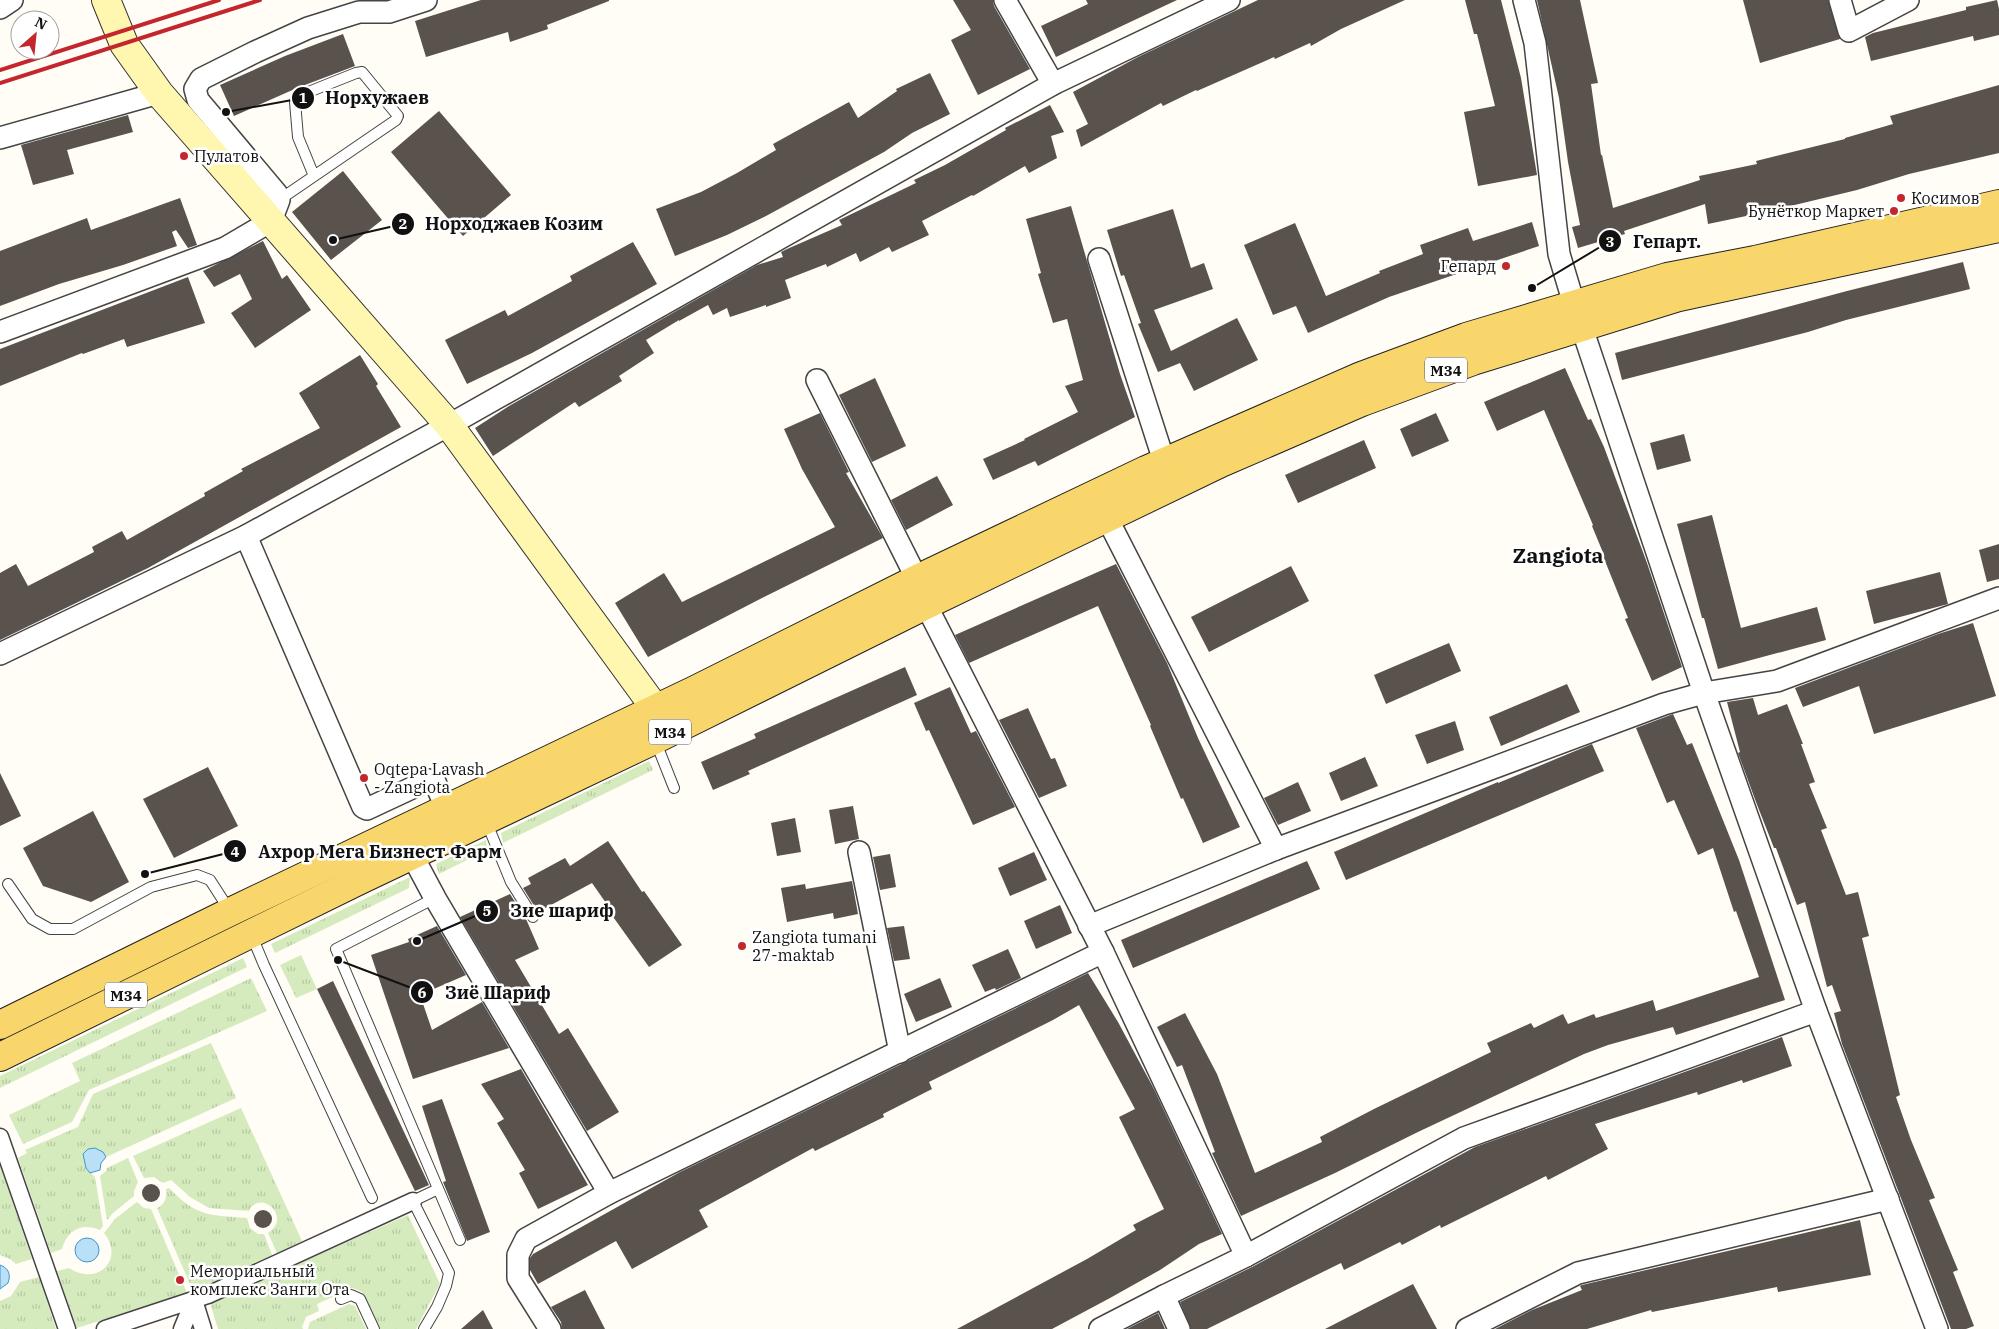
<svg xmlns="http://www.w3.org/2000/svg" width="1999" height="1329" viewBox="0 0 1999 1329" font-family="'IBM Plex Serif',serif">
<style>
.grass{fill:url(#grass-tufts)}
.water{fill:#b9e0f7;stroke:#3f96cf}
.building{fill:#5a524d}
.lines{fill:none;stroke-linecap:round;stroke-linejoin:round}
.service-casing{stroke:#444;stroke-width:12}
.pedestrian-casing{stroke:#444;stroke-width:19}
.minor-casing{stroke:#444;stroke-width:24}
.secondary-casing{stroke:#333;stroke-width:30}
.primary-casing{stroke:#222;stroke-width:30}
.service{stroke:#fff;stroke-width:10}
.pedestrian{stroke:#fff;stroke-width:16}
.minor{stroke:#fff;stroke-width:21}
.secondary{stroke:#fff6b0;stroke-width:28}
.primary{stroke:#f9d66b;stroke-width:28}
.rail{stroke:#c4262e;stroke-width:4}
.poi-dot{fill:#c4262e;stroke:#fff;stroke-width:2}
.labels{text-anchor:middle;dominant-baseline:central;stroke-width:5;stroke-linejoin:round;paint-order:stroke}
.shield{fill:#fff;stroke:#585858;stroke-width:1}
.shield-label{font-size:15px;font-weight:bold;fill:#111}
.poi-label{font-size:16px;fill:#111;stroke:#fff;text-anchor:start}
.district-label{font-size:21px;font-weight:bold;fill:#111;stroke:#fff}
.leader{fill:none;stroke:#111;stroke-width:2}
.callout-dot{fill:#111;stroke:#fff;stroke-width:2}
.mark-label{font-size:15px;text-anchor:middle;font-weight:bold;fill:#fff}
.callout-label{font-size:18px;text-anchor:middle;font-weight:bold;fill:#111;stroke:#fff;stroke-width:5;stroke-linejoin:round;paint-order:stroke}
</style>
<defs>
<pattern id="grass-tufts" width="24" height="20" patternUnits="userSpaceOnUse" patternTransform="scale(1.25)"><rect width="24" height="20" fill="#d5ebbd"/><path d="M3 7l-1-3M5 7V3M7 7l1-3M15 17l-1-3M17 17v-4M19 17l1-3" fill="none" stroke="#b6c8a1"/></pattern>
</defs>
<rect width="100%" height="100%" fill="#fffdf5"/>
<g class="grass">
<path d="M 649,761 L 653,770 L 503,843 L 501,833 Z"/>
<path d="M 486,840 L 487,850 L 439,874 L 436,864 Z"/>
<path d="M 410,877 L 409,888 L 275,953 L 271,944 Z"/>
<path d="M 301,955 L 317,989 L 296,998 L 280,965 Z"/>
<path d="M 243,958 L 247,967 L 0,1088 L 0,1076 Z"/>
<path d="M 251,978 L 267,1011 L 89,1090 L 72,1122 L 23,1144 L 9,1115 L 80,1081 L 72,1063 Z"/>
<path d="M 211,1043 L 236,1098 L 106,1157 L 103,1152 L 86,1168 L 95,1177 L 103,1226 L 100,1230 C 82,1222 67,1230 62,1249 L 51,1253 L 18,1158 L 27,1153 L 25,1150 L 78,1127 L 93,1094 Z"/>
<path d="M 241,1108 L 302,1241 L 277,1253 L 268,1233 C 293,1217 260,1188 249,1211 L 209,1208 L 190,1197 L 171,1180 L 163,1183 L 154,1177 L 144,1178 L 133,1156 Z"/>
<path d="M 128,1158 L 138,1182 L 134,1191 L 134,1196 L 113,1213 L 107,1220 L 100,1176 L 106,1171 L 107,1168 Z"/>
<path d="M 0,1165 L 32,1259 L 16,1264 L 10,1259 L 0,1255 Z"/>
<path d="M 169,1188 C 197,1217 209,1215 247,1218 L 250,1228 L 258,1234 L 264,1234 L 272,1255 L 193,1291 L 157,1208 C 165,1205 167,1197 166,1189 Z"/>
<path d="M 137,1202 L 144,1208 L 151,1209 L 187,1293 L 77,1328 L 57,1271 L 69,1268 C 98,1287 125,1259 104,1233 L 116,1218 Z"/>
<path d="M 408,1215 L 440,1284 L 416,1329 L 380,1329 L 362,1292 L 353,1288 L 317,1304 L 319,1311 L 306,1317 L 302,1327 L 303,1329 L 218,1329 L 210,1303 Z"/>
<path d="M 39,1277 L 56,1329 L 0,1329 L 0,1301 L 11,1296 L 20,1282 Z"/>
<path d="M 349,1304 L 355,1306 L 366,1329 L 308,1329 L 310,1322 Z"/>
</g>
<g class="water">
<path d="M 95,1148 L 103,1152 L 106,1157 L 101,1163 L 100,1170 L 90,1173 L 86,1168 L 83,1154 L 88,1149 Z"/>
<circle cx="87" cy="1250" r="12"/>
<path d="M 0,1265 C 9,1268 11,1275 8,1283 L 0,1289 Z"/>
</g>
<g class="building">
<path d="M 481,0 L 609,0 L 609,1 L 547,25 L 548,29 L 510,42 L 508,32 L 426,57 L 415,21 Z"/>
<path d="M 953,0 L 993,0 L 994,6 L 1030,69 L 978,95 L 951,40 L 971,30 Z"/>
<path d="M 1086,0 L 1177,0 L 1056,57 L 1041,26 L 1088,4 Z"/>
<path d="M 1258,0 L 1405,0 L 1341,29 L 1311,46 L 1310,43 L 1275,59 L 1274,57 L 1197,91 L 1196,90 L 1163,106 L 1161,103 L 1081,147 L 1076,130 L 1088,124 L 1073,92 L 1138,57 Z"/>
<path d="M 1465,0 L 1501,0 L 1521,78 L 1537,175 L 1478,186 L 1464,112 L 1495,106 L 1477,34 L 1474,34 Z"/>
<path d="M 1537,0 L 1580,0 L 1598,83 L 1591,84 L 1601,155 L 1602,155 L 1613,208 L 1700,180 L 1699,176 L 1757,164 L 1756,161 L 1845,139 L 1845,138 L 1893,124 L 1890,116 L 1999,85 L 1999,153 L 1909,174 L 1857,190 L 1770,211 L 1708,224 L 1705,204 L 1624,231 L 1625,234 L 1578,248 L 1572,227 L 1580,225 L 1568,162 L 1559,98 Z"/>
<path d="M 1743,0 L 1828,0 L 1840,39 L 1760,63 Z"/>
<path d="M 1997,0 L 1999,9 L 1999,35 L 1974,41 L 1973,36 L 1871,61 L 1865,37 L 1873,33 L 1966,10 L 1966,7 Z"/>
<path d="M 343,34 L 355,66 L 297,88 L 234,116 L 220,85 L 285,56 Z"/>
<path d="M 930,73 L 950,114 L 912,133 L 884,152 L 766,216 L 727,235 L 675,256 L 656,209 L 701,192 L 737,173 L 776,150 L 773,144 L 849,102 L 858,118 L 897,91 L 896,89 Z"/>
<path d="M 1050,105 L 1064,132 L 1051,136 L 1057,158 L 1029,173 L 1025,166 L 973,196 L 972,195 L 922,221 L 929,235 L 892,252 L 889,247 L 860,262 L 856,253 L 827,267 L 826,264 L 785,280 L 791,298 L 766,307 L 766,305 L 730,317 L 727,308 L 713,315 L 708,305 L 679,321 L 679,320 L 646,340 L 654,353 L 619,376 L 622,381 L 579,407 L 575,402 L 493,456 L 475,428 L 509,406 L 757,265 L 783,257 L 781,252 L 787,249 L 842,225 L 839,220 L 916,183 L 914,180 L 945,165 L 1006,130 L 1005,128 Z"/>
<path d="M 439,111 L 511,195 L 463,236 L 391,152 Z"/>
<path d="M 128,115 L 133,132 L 67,150 L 74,174 L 33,185 L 21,145 Z"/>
<path d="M 343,171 L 382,220 L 331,260 L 292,212 Z"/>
<path d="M 180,198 L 197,245 L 188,248 L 176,230 L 172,232 L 177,246 L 123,265 L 59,284 L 0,306 L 0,251 L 87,218 L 91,230 Z"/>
<path d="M 1071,206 L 1120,374 L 1135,417 L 1038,466 L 1035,461 L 993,480 L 983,459 L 1025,440 L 1024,439 L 1078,412 L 1065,386 L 1083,380 L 1067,319 L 1053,323 L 1038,274 L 1041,273 L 1026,219 Z"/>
<path d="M 1173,209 L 1191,268 L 1204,263 L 1213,289 L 1154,310 L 1171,351 L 1237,318 L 1258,360 L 1194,391 L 1180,363 L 1158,372 L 1138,324 L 1141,323 L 1124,275 L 1121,276 L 1107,230 Z"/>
<path d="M 1532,222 L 1539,246 L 1389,297 L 1308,333 L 1296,306 L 1273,315 L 1244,245 L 1295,223 L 1326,296 L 1380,273 L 1379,271 L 1423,254 L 1420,245 L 1468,228 L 1473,241 Z"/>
<path d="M 263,241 L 282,279 L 287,275 L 311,310 L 255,348 L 231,313 L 252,299 L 240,274 L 214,287 L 203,271 Z"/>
<path d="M 633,242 L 657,284 L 532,353 L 467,384 L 445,340 L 505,310 L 508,316 L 572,281 L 570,276 Z"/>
<path d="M 1963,262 L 1970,289 L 1846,320 L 1808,332 L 1622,380 L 1615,353 L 1847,291 Z"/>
<path d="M 188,277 L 205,323 L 127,347 L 124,339 L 83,354 L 82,353 L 0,386 L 0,349 Z"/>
<path d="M 360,355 L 378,384 L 376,386 L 401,427 L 148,568 L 0,640 L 0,573 L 16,564 L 28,586 L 94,552 L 92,547 L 122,531 L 127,540 L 205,496 L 204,493 L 243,471 L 241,469 L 320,428 L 299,393 Z"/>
<path d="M 1565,368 L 1588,420 L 1591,419 L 1604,447 L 1647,563 L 1682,667 L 1652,681 L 1625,619 L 1628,618 L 1603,556 L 1604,555 L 1592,526 L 1593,525 L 1544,410 L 1497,431 L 1484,402 Z"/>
<path d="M 875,378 L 906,446 L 872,462 L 839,395 Z"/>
<path d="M 820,413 L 849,472 L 846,473 L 883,538 L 762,598 L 648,657 L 615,603 L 664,573 L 682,602 L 835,527 L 802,469 L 784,429 Z"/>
<path d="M 1436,413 L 1449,441 L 1412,457 L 1400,429 Z"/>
<path d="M 1684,434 L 1691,461 L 1657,470 L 1650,443 Z"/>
<path d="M 1364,440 L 1376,468 L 1298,503 L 1285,475 Z"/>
<path d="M 937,476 L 953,505 L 906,530 L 891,500 Z"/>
<path d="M 1712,515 L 1741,628 L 1817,607 L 1826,640 L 1718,669 L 1704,618 L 1702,618 L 1677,524 Z"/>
<path d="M 1999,544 L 1999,579 L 1987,582 L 1979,550 Z"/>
<path d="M 1116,564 L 1167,663 L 1198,738 L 1240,827 L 1203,843 L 1183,798 L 1181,799 L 1150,726 L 1151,725 L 1098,606 L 969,663 L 955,635 Z"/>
<path d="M 1291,566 L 1309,601 L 1209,652 L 1191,617 Z"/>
<path d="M 1940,572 L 1948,604 L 1874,624 L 1866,591 Z"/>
<path d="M 1973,623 L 1996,696 L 1874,734 L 1859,686 L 1803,707 L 1795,688 L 1938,634 Z"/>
<path d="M 1449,643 L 1461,671 L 1386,704 L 1374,675 Z"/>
<path d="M 905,667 L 917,695 L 748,771 L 750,774 L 713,790 L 701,762 L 756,738 L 754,734 Z"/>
<path d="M 1567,684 L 1580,712 L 1501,746 L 1489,717 Z"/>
<path d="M 950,687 L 971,733 L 976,731 L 1015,807 L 973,825 L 929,730 L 926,731 L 914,703 Z"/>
<path d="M 1753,698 L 1758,715 L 1787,704 L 1803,744 L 1801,744 L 1815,782 L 1809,784 L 1827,828 L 1821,830 L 1846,895 L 1858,892 L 1869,936 L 1862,938 L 1900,1095 L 1896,1097 L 1911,1140 L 1935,1198 L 1929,1200 L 1958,1270 L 1953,1272 L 1974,1326 L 1966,1329 L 1951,1329 L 1842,1044 L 1834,1013 L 1841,1011 L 1832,985 L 1827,987 L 1805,902 L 1797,905 L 1776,848 L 1774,848 L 1756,802 L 1738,753 L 1740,752 L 1727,702 Z"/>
<path d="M 1028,708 L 1051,759 L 1055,758 L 1067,786 L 1039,798 L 999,720 Z"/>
<path d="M 1673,714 L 1687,745 L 1692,743 L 1739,860 L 1785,1000 L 1676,1035 L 1673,1027 L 1608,1045 L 1584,1054 L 1420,1131 L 1335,1173 L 1241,1216 L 1212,1153 L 1215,1152 L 1182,1065 L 1177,1067 L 1157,1027 L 1185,1013 L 1217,1074 L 1255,1173 L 1322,1142 L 1320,1137 L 1374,1109 L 1491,1052 L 1487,1043 L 1531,1023 L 1534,1028 L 1563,1014 L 1568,1024 L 1594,1014 L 1596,1018 L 1653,1000 L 1656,1011 L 1759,977 L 1736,911 L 1734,912 L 1713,848 L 1698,855 L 1674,800 L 1667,803 L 1636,728 Z"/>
<path d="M 1455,721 L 1464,750 L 1427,764 L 1415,735 Z"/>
<path d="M 1592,744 L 1604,771 L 1346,880 L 1334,852 L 1498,782 L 1498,783 Z"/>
<path d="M 1365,757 L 1378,786 L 1341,801 L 1329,773 Z"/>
<path d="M 208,767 L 238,826 L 174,858 L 143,799 Z"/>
<path d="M 0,773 L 21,816 L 0,826 Z"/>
<path d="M 1298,782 L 1311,811 L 1278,825 L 1264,798 Z"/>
<path d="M 853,806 L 859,839 L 835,844 L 829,810 Z"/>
<path d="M 93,811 L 129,882 L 91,902 L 43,886 L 23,848 Z"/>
<path d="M 795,818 L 801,852 L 777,856 L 771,823 Z"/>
<path d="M 608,841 L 642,892 L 644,891 L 682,945 L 649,967 L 611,914 L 613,913 L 592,883 L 538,912 L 523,888 L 531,884 L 528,878 L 565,858 L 570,866 Z"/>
<path d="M 1034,852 L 1047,880 L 1010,896 L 998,868 Z"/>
<path d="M 890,854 L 896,887 L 880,890 L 873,857 Z"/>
<path d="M 1307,861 L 1320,889 L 1133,968 L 1121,940 Z"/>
<path d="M 852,881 L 858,914 L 834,919 L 833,913 L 787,922 L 781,888 L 805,884 L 806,889 Z"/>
<path d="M 510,894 L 526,919 L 539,949 L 515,960 L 559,1034 L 568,1028 L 619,1112 L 587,1131 L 460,917 Z"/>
<path d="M 1060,905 L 1072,933 L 1036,949 L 1024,921 Z"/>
<path d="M 437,926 L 466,975 L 420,995 L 432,1030 L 482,1002 L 509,1048 L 413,1079 L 371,955 L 409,942 L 408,939 Z"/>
<path d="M 904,926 L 910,959 L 894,961 L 887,928 Z"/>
<path d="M 1008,949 L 1021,978 L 996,990 L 995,988 L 985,992 L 972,965 Z"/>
<path d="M 1088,973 L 1118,1022 L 1154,1089 L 1222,1234 L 1199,1244 L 1160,1270 L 1110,1298 L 1052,1329 L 957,1329 L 1087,1259 L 1136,1230 L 1133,1225 L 1164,1209 L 1119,1117 L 1135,1109 L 1079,1005 L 1053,1020 L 929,1082 L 932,1089 L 883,1114 L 884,1117 L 815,1151 L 813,1148 L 699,1210 L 708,1227 L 632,1269 L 616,1241 L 538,1284 L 530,1270 L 530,1258 L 533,1254 L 680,1172 Z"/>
<path d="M 940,978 L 952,1007 L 916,1022 L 904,994 Z"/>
<path d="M 333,981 L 429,1185 L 415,1191 L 317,989 Z"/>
<path d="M 1782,1037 L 1792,1066 L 1743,1083 L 1742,1080 L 1698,1095 L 1697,1092 L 1595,1124 L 1608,1149 L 1548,1180 L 1546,1176 L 1441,1228 L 1440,1225 L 1402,1245 L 1400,1242 L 1344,1270 L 1341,1263 L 1207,1329 L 1191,1329 L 1180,1302 L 1252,1267 L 1475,1147 Z"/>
<path d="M 521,1069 L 588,1185 L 538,1209 L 519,1173 L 525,1170 L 497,1123 L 504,1119 L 481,1084 Z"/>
<path d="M 442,1099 L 490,1232 L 467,1241 L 443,1182 L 446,1181 L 422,1106 Z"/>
<circle cx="151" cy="1193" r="9"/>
<circle cx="263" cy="1219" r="9"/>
<path d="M 1860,1220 L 1871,1275 L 1778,1292 L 1777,1287 L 1652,1312 L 1651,1310 L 1587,1329 L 1495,1329 L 1532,1310 L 1582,1290 L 1580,1286 L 1582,1285 Z"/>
<path d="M 1413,1284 L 1437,1329 L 1325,1329 L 1362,1310 Z"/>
<path d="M 585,1290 L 605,1329 L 562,1329 L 561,1322 L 551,1307 Z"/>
<path d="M 483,1310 L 493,1329 L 461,1329 Z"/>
<path d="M 1158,1313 L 1165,1329 L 1127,1329 Z"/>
</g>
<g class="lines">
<defs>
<g id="service">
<path d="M 279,200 C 318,173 357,147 396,120 L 398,116 L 362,72 L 356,73 L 301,95 L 295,102 L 298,137 L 314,176"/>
<path d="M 655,740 L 674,788"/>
<path d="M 486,821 L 511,882 L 533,917"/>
<path d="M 8,884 L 32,919 L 50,929 L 73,929 L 151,887 L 197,875 L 210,880 L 230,911"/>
<path d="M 435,898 L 336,949 L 460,1240"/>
<path d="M 251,934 L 264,965 L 372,1198"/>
<path d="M 341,1299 L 351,1295 L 360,1299 L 374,1329"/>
<path d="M 424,1329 L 437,1307 L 446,1286 L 449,1273 L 413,1201 L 438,1189"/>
</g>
<g id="pedestrian">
<path d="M 0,1137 L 67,1329"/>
<path d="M 194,1300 L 203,1329"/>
<path d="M 105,1329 L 208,1295 L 413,1201"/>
<path d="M 182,1329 L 194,1300"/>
</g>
<g id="minor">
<path d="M 1005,0 L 1053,84"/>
<path d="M 1524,0 L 1535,43 L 1559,254 L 1574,304 L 1704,693 L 1816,1011 L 1937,1329"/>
<path d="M 1840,0 L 1849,31 L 1908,0"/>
<path d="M 0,8 L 12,0"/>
<path d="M 0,138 L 159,93"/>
<path d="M 1099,259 L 1164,461"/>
<path d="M 0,332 L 225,248 L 271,221 L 279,200 L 277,194 L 198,100 L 195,89 L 201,79 L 255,52 L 308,28 L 359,12 L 389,12 L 426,0"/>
<path d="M 817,380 L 917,579"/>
<path d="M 1107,518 L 1276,849"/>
<path d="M 246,536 L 363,807 L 367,809 L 429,780 L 435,782 L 446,808"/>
<path d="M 926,605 L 1103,952 L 1246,1256"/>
<path d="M 0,654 L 246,536 L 449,425 L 1053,84 L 1229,0"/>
<path d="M 859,852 L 900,1052"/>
<path d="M 412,855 L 435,898 L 609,1193"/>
<path d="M 1089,926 L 1276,849 L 1664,704 L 1704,693 L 1777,681 L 1999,598"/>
<path d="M 1164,1296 L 1179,1329"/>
<path d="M 550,1329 L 518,1278 L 518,1255 L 526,1239 L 609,1193 L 1103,952"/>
<path d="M 1100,1329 L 1164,1296 L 1246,1256 L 1464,1138 L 1816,1011"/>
<path d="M 1467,1329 L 1578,1273 L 1888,1199"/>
</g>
<path id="secondary" d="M 106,0 L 124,44 L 159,93 L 449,425 L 655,708 L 667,729"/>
<g id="primary">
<path d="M 0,1025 L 230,912 L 695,690 L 917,579 L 1146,470 L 1361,376 L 1466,337 L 1667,277 L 1755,260 L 1999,204"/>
<path d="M 0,1057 L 358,881 L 654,740 L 926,605 L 1221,463 L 1362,402 L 1473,361 L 1679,297 L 1999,228"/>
</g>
</defs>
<use href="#service" class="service-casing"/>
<use href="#pedestrian" class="pedestrian-casing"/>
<use href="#minor" class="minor-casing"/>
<use href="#secondary" class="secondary-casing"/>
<use href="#primary" class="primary-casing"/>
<use href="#service" class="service"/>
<use href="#pedestrian" class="pedestrian"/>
<use href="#minor" class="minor"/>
<use href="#secondary" class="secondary"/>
<use href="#primary" class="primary"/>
<g class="rail">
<path d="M 0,70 L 219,0"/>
<path d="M 0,83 L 260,0"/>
</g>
</g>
<g class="poi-dot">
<circle cx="184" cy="156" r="5"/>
<circle cx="1901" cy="198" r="5"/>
<circle cx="1894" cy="211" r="5"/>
<circle cx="1506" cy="266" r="5"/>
<circle cx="364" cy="778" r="5"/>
<circle cx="742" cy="946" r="5"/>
<circle cx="180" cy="1280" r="5"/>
</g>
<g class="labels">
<g class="shield">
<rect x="1425" y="357.5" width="42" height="25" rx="4"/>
<rect x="649" y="719.5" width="42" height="25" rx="4"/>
<rect x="105" y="982.5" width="42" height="25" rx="4"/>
</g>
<g class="shield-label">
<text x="1446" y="370">M34</text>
<text x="670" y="732">M34</text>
<text x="126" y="995">M34</text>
</g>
<g class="poi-label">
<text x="194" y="156">Пулатов</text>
<text x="1911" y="198">Косимов</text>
<text x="1884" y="211" text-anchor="end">Бунёткор Маркет</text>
<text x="1496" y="266" text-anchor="end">Гепард</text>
<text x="374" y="769">Oqtepa Lavash<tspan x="374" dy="18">- Zangiota</tspan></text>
<text x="752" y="937">Zangiota tumani<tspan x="752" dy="18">27-maktab</tspan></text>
<text x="190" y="1271">Мемориальный<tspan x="190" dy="18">комплекс Занги Ота</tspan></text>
</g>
<g class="district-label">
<text x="1558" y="555">Zangiota</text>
</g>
</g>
<path class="leader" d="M226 112L303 98M333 240L403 224M1532 288L1610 241M145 874L235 851M417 941L487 911M338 960L422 992"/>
<g class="callout-dot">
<circle cx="226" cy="112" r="5"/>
<circle cx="333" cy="240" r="5"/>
<circle cx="1532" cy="288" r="5"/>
<circle cx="145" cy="874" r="5"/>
<circle cx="417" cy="941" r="5"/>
<circle cx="338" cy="960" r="5"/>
<circle cx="303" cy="98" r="12"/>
<circle cx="403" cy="224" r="12"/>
<circle cx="1610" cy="241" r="12"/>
<circle cx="235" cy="851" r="12"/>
<circle cx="487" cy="911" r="12"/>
<circle cx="422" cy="992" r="12"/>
</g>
<g class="mark-label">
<text x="303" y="103">1</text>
<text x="403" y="229">2</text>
<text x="1610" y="247">3</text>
<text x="235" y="857">4</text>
<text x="487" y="916">5</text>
<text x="422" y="998">6</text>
</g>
<g class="callout-label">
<text x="377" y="104">Норхужаев</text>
<text x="514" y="230">Норходжаев Козим</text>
<text x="1667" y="248">Гепарт.</text>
<text x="380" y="858">Ахрор Мега Бизнест Фарм</text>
<text x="562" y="917">Зие шариф</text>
<text x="498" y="999">Зиё Шариф</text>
</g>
<g transform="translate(35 35) rotate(27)"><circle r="24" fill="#ffffff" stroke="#a0a0a0"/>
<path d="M0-4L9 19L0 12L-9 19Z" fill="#c4262e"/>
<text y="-8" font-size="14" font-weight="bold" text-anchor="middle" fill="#111111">N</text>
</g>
</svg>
